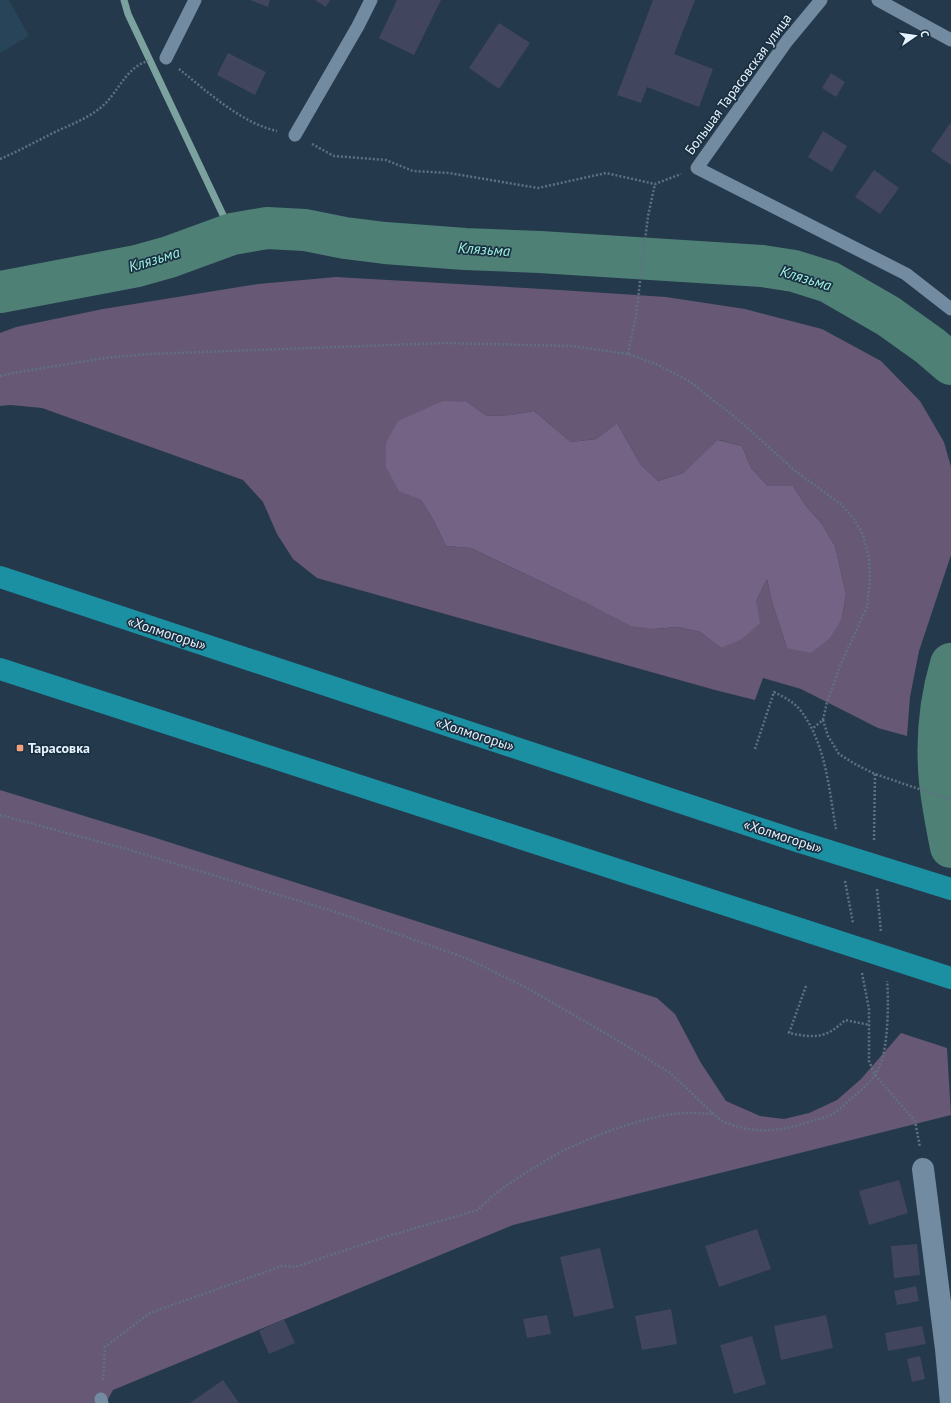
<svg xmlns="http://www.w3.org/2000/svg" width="951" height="1403" viewBox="0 0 951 1403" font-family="'PT Sans',sans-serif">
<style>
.built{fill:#284459}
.green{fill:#675875;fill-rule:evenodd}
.forest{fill:#746384}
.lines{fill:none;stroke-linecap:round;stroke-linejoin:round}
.stream{stroke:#7ca29f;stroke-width:7}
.river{stroke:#4f8076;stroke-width:42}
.building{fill:#41455e}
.path{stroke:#5f7181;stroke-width:2.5;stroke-dasharray:2 2;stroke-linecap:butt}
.lane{stroke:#738ba0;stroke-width:13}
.street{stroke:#738ba0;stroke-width:22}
.highway{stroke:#1b90a3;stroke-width:22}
.poi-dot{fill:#f1a17d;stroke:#1a2f40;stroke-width:1.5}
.labels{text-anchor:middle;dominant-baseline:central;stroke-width:3.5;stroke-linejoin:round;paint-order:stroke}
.street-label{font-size:14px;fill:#e6f3fe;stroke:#1a2f40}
.poi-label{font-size:14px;font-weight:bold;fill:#e6f3fe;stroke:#1a2f40;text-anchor:start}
.water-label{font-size:15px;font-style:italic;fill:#9ef3e2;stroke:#1a2f40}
</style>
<rect width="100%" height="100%" fill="#24394b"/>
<path class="built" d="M 0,0 L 9,0 L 29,36 L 0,53 Z"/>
<g class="green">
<path d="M 336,277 L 560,290 L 666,297 L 745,309 L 822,329 L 881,361 L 920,401 L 944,442 L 951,467 L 951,555 L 919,651 L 910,697 L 907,736 L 878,728 L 801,689 L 763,678 L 755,700 L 715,690 L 317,578 L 293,559 L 277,534 L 263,502 L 243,480 L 42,408 L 11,405 L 0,406 L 0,333 L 16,327 L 103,309 L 258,284 ZM 467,402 L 487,416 L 511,415 L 534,411 L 571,442 L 596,439 L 617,423 L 641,465 L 658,481 L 683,473 L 719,440 L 742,446 L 751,468 L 768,486 L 793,486 L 806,506 L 822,524 L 835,546 L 846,594 L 842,618 L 787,648 L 772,602 L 767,579 L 756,601 L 721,648 L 700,632 L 678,627 L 654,629 L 563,592 L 471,548 L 446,546 L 434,521 L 421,500 L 399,490 L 386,468 Z"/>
<path d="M 0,790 L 156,838 L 657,998 L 675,1014 L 701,1063 L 726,1101 L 760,1116 L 784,1119 L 809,1113 L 837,1100 L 861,1079 L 901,1033 L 947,1048 L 951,1115 L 513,1225 L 113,1390 L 106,1403 L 0,1403 Z"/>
</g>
<path class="forest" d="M 443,401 L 467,402 L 487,416 L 511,415 L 534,411 L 571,442 L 596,439 L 617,423 L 641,465 L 658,481 L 683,473 L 718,440 L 742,446 L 751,468 L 768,486 L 793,486 L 806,506 L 822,524 L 835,546 L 846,594 L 842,618 L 830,638 L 811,653 L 787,648 L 772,602 L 767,579 L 756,601 L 760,623 L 742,639 L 721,648 L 700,632 L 678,627 L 654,629 L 631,626 L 585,602 L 563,592 L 471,548 L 446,546 L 434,521 L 421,500 L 399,491 L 386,468 L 386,443 L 398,421 Z"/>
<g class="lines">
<path class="stream" d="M 124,0 L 128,14 L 232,234"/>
<g class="river">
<path d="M 0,292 L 137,266 L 169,257 L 232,234 L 267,228 L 305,230 L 345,238 L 385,243 L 465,249 L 540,252 L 762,266 L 794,271 L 829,282 L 888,316 L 930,346 L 951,364"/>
<path d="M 951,664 C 941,698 937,733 939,768 C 940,793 946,822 951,847"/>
</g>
</g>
<g class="building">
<path d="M 250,0 L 270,0 L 268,7 Z"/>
<path d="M 315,0 L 330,0 L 326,7 Z"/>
<path d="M 397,0 L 441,0 L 414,55 L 379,38 Z"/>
<path d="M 653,0 L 695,0 L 674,54 L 713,69 L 699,107 L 647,87 L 641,103 L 617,95 Z"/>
<path d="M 499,23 L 530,43 L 499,89 L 469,68 Z"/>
<path d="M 228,53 L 266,72 L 255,95 L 217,75 Z"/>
<path d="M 831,73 L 845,82 L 836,97 L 822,88 Z"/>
<path d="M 951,122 L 951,165 L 931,151 Z"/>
<path d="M 823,131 L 847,146 L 832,172 L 808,157 Z"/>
<path d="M 874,170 L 899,188 L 880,214 L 855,197 Z"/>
<path d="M 899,1180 L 908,1213 L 869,1225 L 859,1191 Z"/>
<path d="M 757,1229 L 771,1269 L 719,1287 L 705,1246 Z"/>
<path d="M 917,1244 L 920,1275 L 894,1278 L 891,1246 Z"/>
<path d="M 600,1248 L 614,1308 L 574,1317 L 560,1257 Z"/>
<path d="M 916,1286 L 919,1301 L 897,1305 L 894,1291 Z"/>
<path d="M 671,1309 L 677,1344 L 642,1350 L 635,1316 Z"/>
<path d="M 547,1315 L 551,1334 L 527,1338 L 523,1319 Z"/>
<path d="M 826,1315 L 833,1348 L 781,1360 L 774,1326 Z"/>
<path d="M 284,1319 L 295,1343 L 269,1354 L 259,1331 Z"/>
<path d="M 922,1326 L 926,1344 L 888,1351 L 885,1333 Z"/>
<path d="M 752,1336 L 766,1384 L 734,1394 L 720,1345 Z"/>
<path d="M 920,1356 L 925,1379 L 912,1382 L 907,1359 Z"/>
<path d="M 223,1380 L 239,1403 L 190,1403 Z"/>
</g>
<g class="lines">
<g class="path">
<path d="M 179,69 C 208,92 241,123 277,131"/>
<path d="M 312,144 L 334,156 L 386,160 L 413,171 L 449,173 L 538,188 L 606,173 L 655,184 L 681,174"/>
<path d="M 0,159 C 19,151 37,141 55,132 C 70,125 86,119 99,109 C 118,95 124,68 148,61"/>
<path d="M 628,354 L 636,315 L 648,216 L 655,184"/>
<path d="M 0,376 L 13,373 L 105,358 L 149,354 L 445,343 L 572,346 L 628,354 L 656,364 L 689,381 L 741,422 L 794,470 L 842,505 L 854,519 L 863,535 L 869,557 L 870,579 L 867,607 L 840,666 L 827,702 L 823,720 L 812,729"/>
<path d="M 823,720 L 828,736 L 839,754 L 855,764 L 875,774 L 951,800"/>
<path d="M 755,749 L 774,692 C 784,697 794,702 801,711 C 826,744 829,790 836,829"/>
<path d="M 0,815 L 130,850 L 339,913 L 468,959 L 529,989 L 607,1034 L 669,1072 L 720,1120 C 751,1135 780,1132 811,1121 C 819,1119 828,1117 834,1113 C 841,1109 847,1102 853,1097 C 863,1089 875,1078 880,1065 C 888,1047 889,1001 887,981"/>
<path d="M 874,840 L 875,774"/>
<path d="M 845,881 L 853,923"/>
<path d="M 877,889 L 881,932"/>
<path d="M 862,973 L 869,1009 L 869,1061 L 875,1075 L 915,1121 L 920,1147"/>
<path d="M 806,986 L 789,1033 C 814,1038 826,1039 845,1020 L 870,1025"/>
<path d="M 103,1380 L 105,1347 L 150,1313 L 282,1266 L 295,1267 L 388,1236 L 478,1210 C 495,1192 515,1179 537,1166 C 547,1160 558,1153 569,1148 C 599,1134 633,1121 667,1115 C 682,1112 698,1113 713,1114"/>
</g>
<g class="lane">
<path d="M 821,0 L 787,41 L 697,168 L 906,274 L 951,309"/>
<path d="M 878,0 L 951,40"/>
<path d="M 166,58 L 195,0"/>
<path d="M 295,135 L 358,26 L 371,0"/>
<path d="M 101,1399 L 102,1403"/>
</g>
<path class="street" d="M 923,1169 L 946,1349 L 951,1403"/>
<g class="highway">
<path d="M 0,577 L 797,841 L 951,889"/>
<path d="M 0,669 L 951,978"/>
</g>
</g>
<rect class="poi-dot" x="16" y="744" width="8" height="8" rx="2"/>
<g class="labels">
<g class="street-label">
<text transform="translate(738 84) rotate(-54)">Большая Тарасовская улица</text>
<text transform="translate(167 633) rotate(18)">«Холмогоры»</text>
<text transform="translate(475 734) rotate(18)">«Холмогоры»</text>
<text transform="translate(783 836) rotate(18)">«Холмогоры»</text>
</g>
<g class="poi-label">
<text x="28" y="748">Тарасовка</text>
</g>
<g class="water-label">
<text transform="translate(484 249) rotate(4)">Клязьма</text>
<text transform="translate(154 259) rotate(-17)">Клязьма</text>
<text transform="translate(806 278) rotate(17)">Клязьма</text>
</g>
</g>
<g transform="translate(915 36) rotate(77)" stroke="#1a2f40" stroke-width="3" paint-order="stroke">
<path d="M0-3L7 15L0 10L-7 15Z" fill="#e6f3fe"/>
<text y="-6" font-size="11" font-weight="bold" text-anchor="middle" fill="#e6f3fe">С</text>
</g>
</svg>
